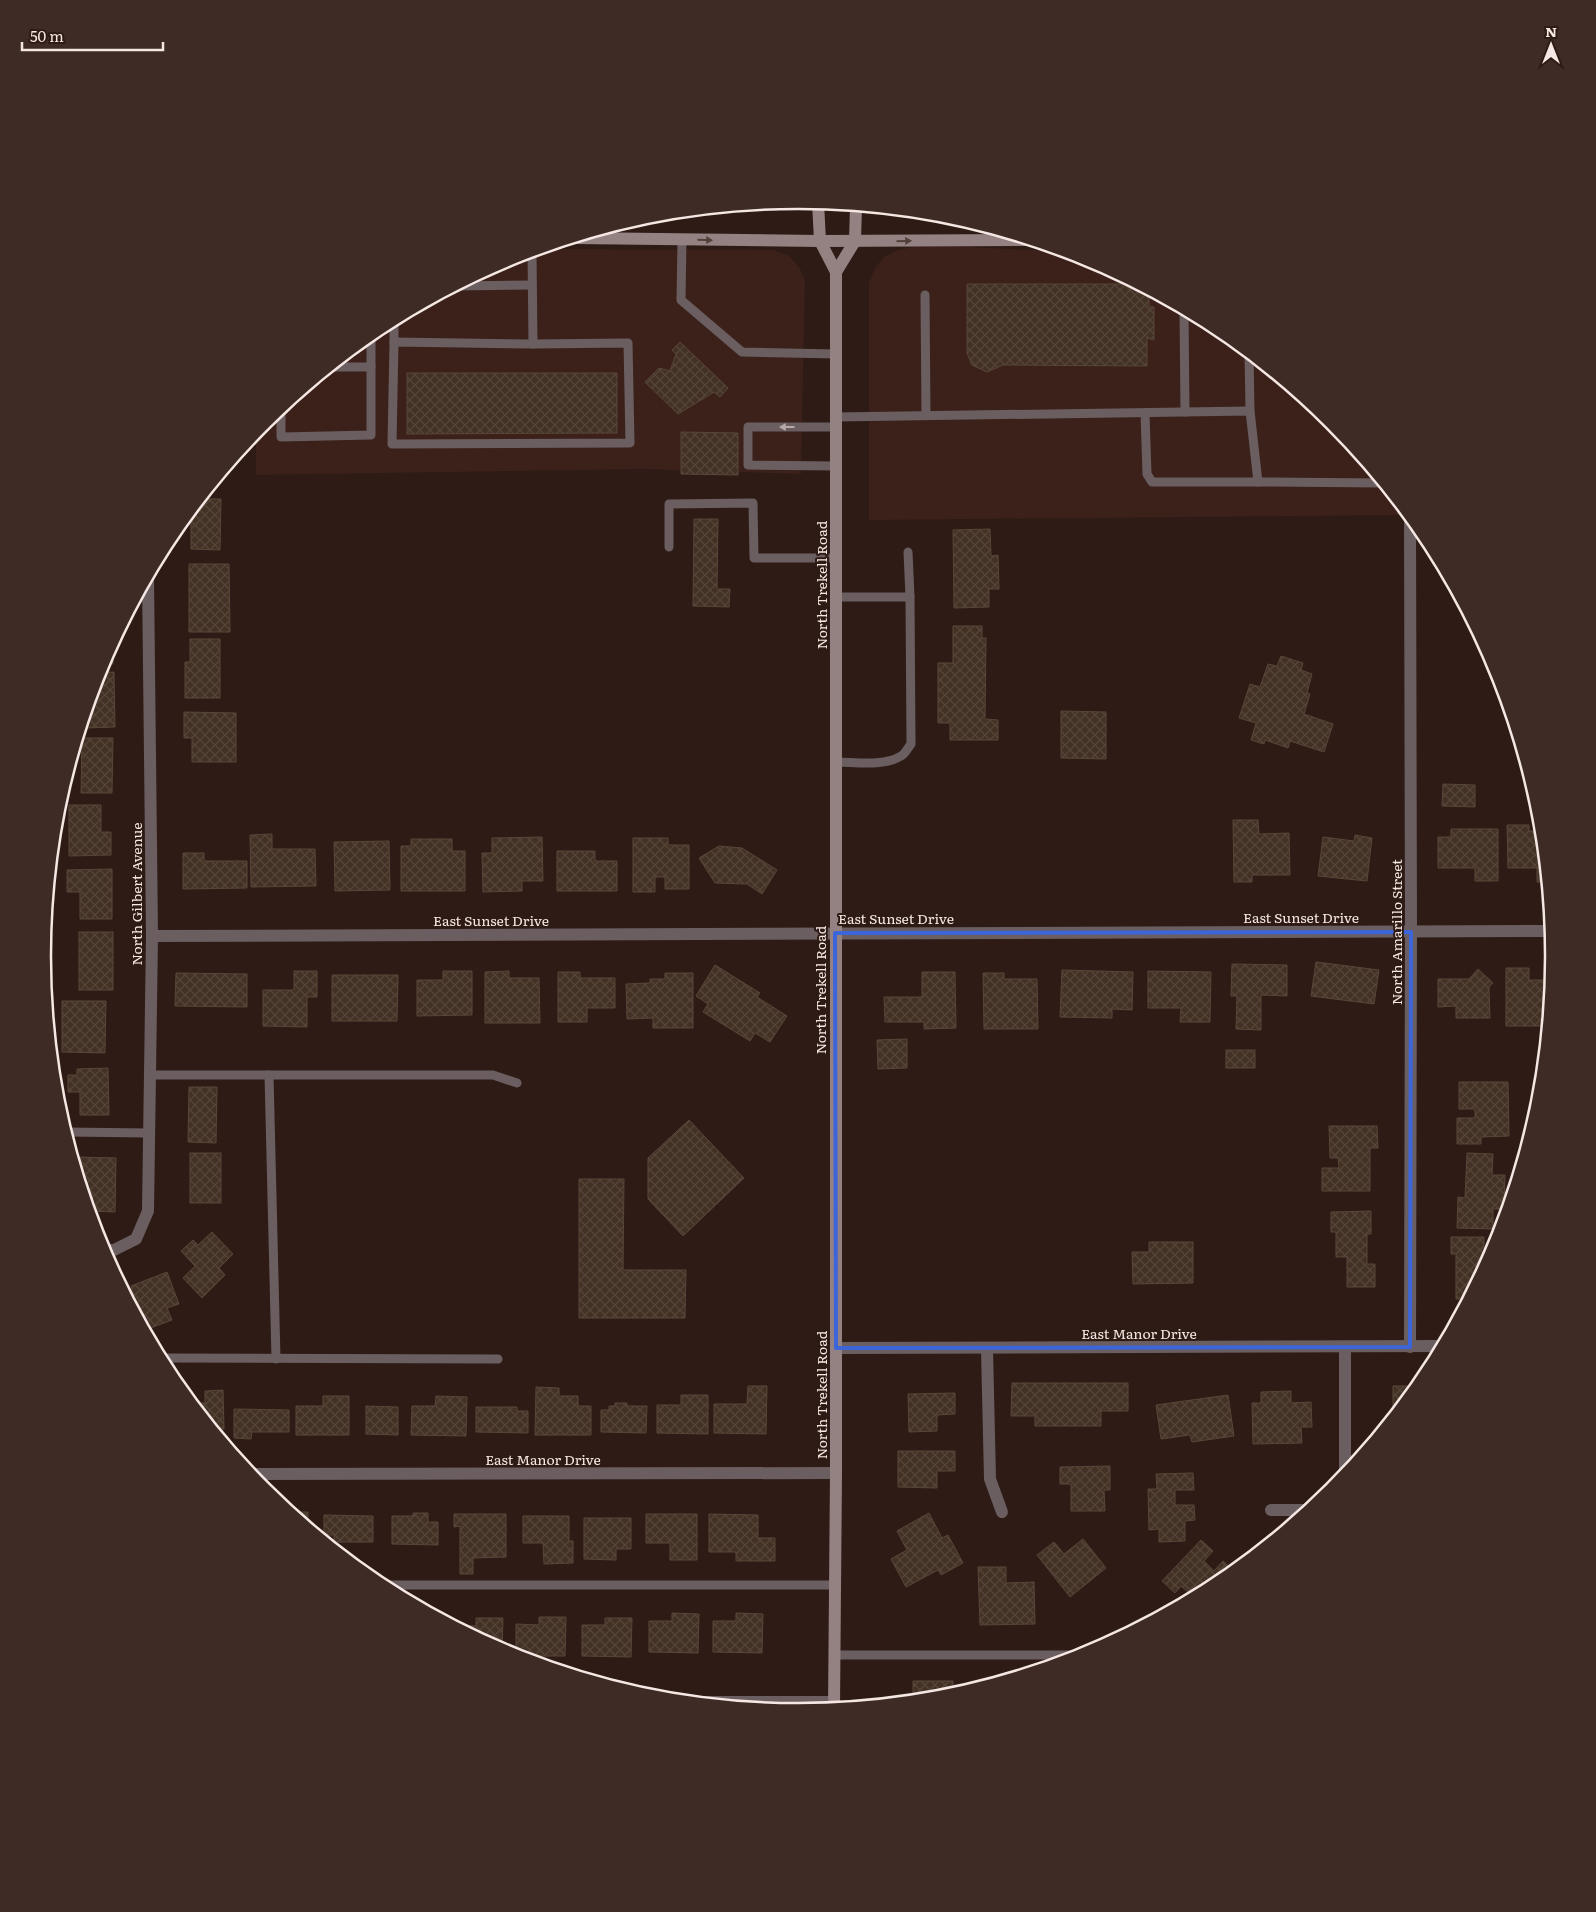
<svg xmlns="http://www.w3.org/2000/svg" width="1596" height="1912" viewBox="0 0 1596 1912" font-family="Literata,serif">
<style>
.built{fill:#3b211a}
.building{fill:url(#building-cross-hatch);stroke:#584638}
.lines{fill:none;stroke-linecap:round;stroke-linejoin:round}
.lane{stroke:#6a5e60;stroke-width:9}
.street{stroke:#6a5e60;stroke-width:12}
.secondary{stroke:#948283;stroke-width:12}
.oneway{fill:#523f3c}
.oneway2{fill:#b6a9a8}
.marked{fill:none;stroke:#3d65da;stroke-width:4;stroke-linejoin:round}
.labels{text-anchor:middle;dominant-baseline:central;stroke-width:4;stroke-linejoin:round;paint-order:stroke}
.street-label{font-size:14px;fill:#f5e7e3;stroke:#2e1b16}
.rim{fill:none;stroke:#f5e7e3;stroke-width:2.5}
</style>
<defs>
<pattern id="building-cross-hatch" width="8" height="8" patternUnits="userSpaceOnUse" patternTransform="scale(1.25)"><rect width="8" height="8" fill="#423124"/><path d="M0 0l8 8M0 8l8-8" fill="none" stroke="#554539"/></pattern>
</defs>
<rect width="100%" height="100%" fill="#2e1b16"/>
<g class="built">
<path d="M 914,247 L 969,247 L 1069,252 L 1087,258 L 1218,328 L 1332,422 L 1408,515 L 869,520 L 869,283 L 875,268 L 884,257 L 897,250 Z"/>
<path d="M 539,249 L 774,250 L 789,256 L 799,267 L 805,279 L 801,474 L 643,469 L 256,475 L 256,432 L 264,422 L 379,328 L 509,258 Z"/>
</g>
<g class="building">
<path d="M 967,284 L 1135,284 L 1149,291 L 1149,307 L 1154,307 L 1154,340 L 1147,338 L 1147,366 L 1003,365 L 987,372 L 972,365 L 967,353 Z"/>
<path d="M 680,342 L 728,388 L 720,397 L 714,392 L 678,414 L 645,382 L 659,368 L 670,371 L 676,354 L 672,350 Z"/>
<path d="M 407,373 L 617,373 L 617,433 L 407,434 Z"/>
<path d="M 681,432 L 738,433 L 738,475 L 681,474 Z"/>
<path d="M 200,499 L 221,499 L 220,550 L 191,549 L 191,510 Z"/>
<path d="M 694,519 L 718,519 L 717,589 L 730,589 L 729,607 L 693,606 Z"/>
<path d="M 990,529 L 991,556 L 998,555 L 999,589 L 989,589 L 989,607 L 954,608 L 953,530 Z"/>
<path d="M 189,564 L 229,564 L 230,632 L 189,632 Z"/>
<path d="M 953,626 L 982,626 L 982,638 L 986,638 L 985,719 L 998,720 L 998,740 L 950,740 L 950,723 L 938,723 L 938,663 L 953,663 Z"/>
<path d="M 190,639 L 220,639 L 220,698 L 185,698 L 185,662 L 190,662 Z"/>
<path d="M 113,642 L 113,664 L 102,663 Z"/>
<path d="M 1281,656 L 1303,663 L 1301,670 L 1312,674 L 1307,693 L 1310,694 L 1304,714 L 1333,724 L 1324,752 L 1290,741 L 1288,748 L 1265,740 L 1264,744 L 1251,740 L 1256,723 L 1239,718 L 1250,684 L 1260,687 L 1268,664 L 1277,666 Z"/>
<path d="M 114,672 L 115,727 L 84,728 L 84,719 L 98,673 Z"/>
<path d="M 1061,711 L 1106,712 L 1106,759 L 1061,758 Z"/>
<path d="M 184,712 L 236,713 L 236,762 L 192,762 L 192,738 L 184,738 Z"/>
<path d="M 82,738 L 113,738 L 112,793 L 81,793 Z"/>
<path d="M 1443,784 L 1475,785 L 1475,807 L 1442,806 Z"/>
<path d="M 69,805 L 101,805 L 101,832 L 111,832 L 111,855 L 69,856 Z"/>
<path d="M 1233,820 L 1258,820 L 1259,834 L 1289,833 L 1290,875 L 1252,875 L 1252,882 L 1234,882 Z"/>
<path d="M 1507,825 L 1529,825 L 1529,831 L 1541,831 L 1546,882 L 1537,882 L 1537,868 L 1508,868 Z"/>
<path d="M 1451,829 L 1498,829 L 1498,881 L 1475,881 L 1475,868 L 1438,868 L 1438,837 L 1451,837 Z"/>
<path d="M 272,834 L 272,849 L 315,849 L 316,886 L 251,887 L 250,835 Z"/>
<path d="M 1355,835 L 1372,838 L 1367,881 L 1318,876 L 1323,837 L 1354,841 Z"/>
<path d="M 542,837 L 543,881 L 522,881 L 522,891 L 483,892 L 482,853 L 492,853 L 492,838 Z"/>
<path d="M 633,838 L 668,838 L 668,845 L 689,845 L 689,889 L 665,889 L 665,877 L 655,877 L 655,892 L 633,892 Z"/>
<path d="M 411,839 L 452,839 L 452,851 L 465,851 L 465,891 L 401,891 L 401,846 L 411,846 Z"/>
<path d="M 389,841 L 390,890 L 335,891 L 334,842 Z"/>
<path d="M 719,846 L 742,848 L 777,870 L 762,894 L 747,884 L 715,883 L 699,858 Z"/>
<path d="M 557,851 L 595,851 L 595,861 L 617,861 L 617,891 L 557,891 Z"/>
<path d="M 183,853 L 204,853 L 204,861 L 247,861 L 247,888 L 183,889 Z"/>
<path d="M 112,869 L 112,919 L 80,919 L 80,892 L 67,892 L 67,870 Z"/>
<rect x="79" y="932" width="34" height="58"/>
<path d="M 1316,962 L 1379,970 L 1374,1004 L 1311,996 Z"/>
<path d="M 1232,964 L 1287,965 L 1287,996 L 1261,995 L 1261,1030 L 1236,1029 L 1237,996 L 1231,996 Z"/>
<path d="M 715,965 L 760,993 L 757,997 L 787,1016 L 770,1042 L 755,1033 L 750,1041 L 703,1012 L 708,1004 L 696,996 Z"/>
<path d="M 1506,968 L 1529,968 L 1529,980 L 1551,980 L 1547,1026 L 1506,1026 Z"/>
<path d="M 1478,969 L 1493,983 L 1489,987 L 1490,1018 L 1456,1018 L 1456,1006 L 1438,1007 L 1438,979 L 1469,979 Z"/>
<path d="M 1062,970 L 1133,972 L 1132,1010 L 1112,1009 L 1112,1018 L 1060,1017 Z"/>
<path d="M 294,971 L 317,971 L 317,997 L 307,997 L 307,1027 L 263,1026 L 263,990 L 294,990 Z"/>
<path d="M 443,971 L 472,971 L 472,1015 L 417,1016 L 417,980 L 443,980 Z"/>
<path d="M 509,971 L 509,978 L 539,978 L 540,1023 L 485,1023 L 485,972 Z"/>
<path d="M 1148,971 L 1211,972 L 1210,1022 L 1180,1022 L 1181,1008 L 1148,1008 Z"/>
<path d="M 558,972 L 580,972 L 580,978 L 615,978 L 615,1008 L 587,1008 L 587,1022 L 558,1022 Z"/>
<path d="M 922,972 L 955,972 L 956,1028 L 924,1029 L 924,1022 L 885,1022 L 884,997 L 922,997 Z"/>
<path d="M 176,973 L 247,974 L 247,1007 L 175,1006 Z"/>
<path d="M 665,973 L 693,973 L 693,1028 L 653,1028 L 653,1018 L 627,1019 L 626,984 L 650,983 L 650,979 L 665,979 Z"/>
<path d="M 983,973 L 1004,973 L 1004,979 L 1037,979 L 1038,1029 L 984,1029 Z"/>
<path d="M 332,975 L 398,975 L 397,1021 L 332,1021 Z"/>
<path d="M 62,1001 L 106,1001 L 105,1053 L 62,1052 Z"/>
<path d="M 907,1039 L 907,1068 L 878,1069 L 877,1040 Z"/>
<rect x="1226" y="1050" width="29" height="18"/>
<path d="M 108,1068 L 109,1115 L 80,1115 L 80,1092 L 68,1092 L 68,1075 L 77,1075 L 77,1069 Z"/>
<path d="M 1459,1082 L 1508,1082 L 1509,1136 L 1481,1137 L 1481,1144 L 1457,1144 L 1457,1118 L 1475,1118 L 1475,1109 L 1459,1109 Z"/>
<path d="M 189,1087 L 217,1087 L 216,1143 L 188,1142 Z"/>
<path d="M 689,1120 L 744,1178 L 683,1236 L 648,1199 L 648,1158 Z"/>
<path d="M 1329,1126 L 1377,1126 L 1378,1148 L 1370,1148 L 1370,1191 L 1322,1191 L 1322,1168 L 1339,1168 L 1338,1158 L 1330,1158 Z"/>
<rect x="190" y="1153" width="31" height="50"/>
<path d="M 1467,1153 L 1493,1154 L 1492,1175 L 1505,1175 L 1504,1209 L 1493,1209 L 1493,1229 L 1457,1228 L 1458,1197 L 1465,1198 Z"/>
<path d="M 77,1157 L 116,1158 L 115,1212 L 90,1211 L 77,1169 Z"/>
<path d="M 579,1179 L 624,1179 L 623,1270 L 686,1270 L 685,1318 L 579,1318 Z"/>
<path d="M 1371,1211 L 1371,1234 L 1367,1234 L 1367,1264 L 1375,1264 L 1375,1287 L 1347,1287 L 1347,1257 L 1336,1257 L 1336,1232 L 1331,1232 L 1331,1212 Z"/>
<path d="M 212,1232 L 233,1254 L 219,1268 L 225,1275 L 202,1298 L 183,1278 L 195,1266 L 181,1251 L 193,1240 L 198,1245 Z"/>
<path d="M 1451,1237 L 1484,1237 L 1484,1262 L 1487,1262 L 1467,1299 L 1456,1299 L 1456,1254 L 1451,1254 Z"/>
<path d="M 1149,1242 L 1193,1242 L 1193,1283 L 1133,1284 L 1132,1252 L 1149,1252 Z"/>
<path d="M 167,1272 L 179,1304 L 167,1308 L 172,1320 L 145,1330 L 125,1293 L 132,1290 L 131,1286 Z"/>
<path d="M 1012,1383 L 1128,1383 L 1128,1411 L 1101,1411 L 1101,1426 L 1035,1426 L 1035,1416 L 1011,1416 Z"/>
<path d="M 748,1386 L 767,1386 L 766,1434 L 714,1433 L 714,1404 L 747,1404 Z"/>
<path d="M 1393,1386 L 1418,1386 L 1393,1416 Z"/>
<path d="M 536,1387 L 559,1388 L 559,1396 L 578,1396 L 578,1406 L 591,1406 L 591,1435 L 535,1435 Z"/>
<path d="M 223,1390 L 224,1429 L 214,1429 L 192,1403 L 205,1403 L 205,1391 Z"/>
<path d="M 1291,1391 L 1291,1403 L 1311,1402 L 1312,1427 L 1301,1427 L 1302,1443 L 1253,1444 L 1252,1403 L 1261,1403 L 1261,1392 Z"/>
<path d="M 955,1393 L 955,1414 L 937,1415 L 937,1431 L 909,1432 L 908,1394 Z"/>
<path d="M 681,1395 L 708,1395 L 708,1434 L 657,1433 L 657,1405 L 681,1405 Z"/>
<path d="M 1228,1395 L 1234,1436 L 1192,1442 L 1190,1435 L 1161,1439 L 1156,1405 Z"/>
<path d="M 323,1396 L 349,1396 L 349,1435 L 296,1435 L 296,1406 L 323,1406 Z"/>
<path d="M 436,1396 L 467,1397 L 466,1436 L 411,1435 L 412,1406 L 435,1406 Z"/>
<path d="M 615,1403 L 627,1403 L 627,1406 L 647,1406 L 646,1433 L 601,1432 L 601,1410 L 609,1410 L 609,1406 L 615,1406 Z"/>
<path d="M 366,1406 L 398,1407 L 398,1435 L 366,1434 Z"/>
<path d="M 476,1407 L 517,1407 L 517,1411 L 528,1411 L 528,1433 L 476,1432 Z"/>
<path d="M 234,1409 L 289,1410 L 289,1432 L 252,1432 L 251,1439 L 234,1438 Z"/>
<path d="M 898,1451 L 955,1451 L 955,1471 L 937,1471 L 937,1488 L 898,1487 Z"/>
<path d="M 1110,1466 L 1110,1490 L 1104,1490 L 1105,1511 L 1071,1511 L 1071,1484 L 1060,1484 L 1060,1467 Z"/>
<path d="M 1193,1473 L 1194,1490 L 1175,1490 L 1175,1505 L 1194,1505 L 1195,1520 L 1185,1521 L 1185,1541 L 1159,1542 L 1159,1529 L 1149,1530 L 1148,1489 L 1157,1489 L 1156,1474 Z"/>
<path d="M 290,1512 L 308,1512 L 308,1526 Z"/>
<path d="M 413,1513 L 428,1513 L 428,1522 L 438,1522 L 438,1545 L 392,1544 L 392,1516 L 413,1516 Z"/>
<path d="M 929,1513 L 942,1538 L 948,1535 L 963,1563 L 941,1575 L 938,1570 L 906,1587 L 891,1559 L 907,1550 L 897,1531 Z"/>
<path d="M 454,1514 L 506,1514 L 506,1557 L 473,1558 L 473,1574 L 460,1574 L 460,1526 L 454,1527 Z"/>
<path d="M 646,1514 L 697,1514 L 697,1560 L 670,1560 L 670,1543 L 646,1543 Z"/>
<path d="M 709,1514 L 758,1515 L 758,1538 L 775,1538 L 775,1561 L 736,1561 L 736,1552 L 709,1552 Z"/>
<path d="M 324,1515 L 373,1516 L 373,1542 L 334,1542 L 334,1535 L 324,1535 Z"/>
<path d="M 523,1516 L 569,1516 L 569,1541 L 573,1541 L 573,1563 L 544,1564 L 543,1543 L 523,1543 Z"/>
<path d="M 584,1518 L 631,1518 L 631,1549 L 616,1549 L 616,1560 L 584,1559 Z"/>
<path d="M 1083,1539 L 1106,1568 L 1070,1597 L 1037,1555 L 1054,1542 L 1064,1554 Z"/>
<path d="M 1201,1540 L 1213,1551 L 1204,1561 L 1214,1571 L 1223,1561 L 1234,1571 L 1217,1584 L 1194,1597 L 1181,1586 L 1175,1593 L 1162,1581 Z"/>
<path d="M 978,1567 L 1006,1567 L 1006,1583 L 1034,1582 L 1035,1624 L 980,1625 Z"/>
<path d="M 672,1613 L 699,1614 L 698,1653 L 649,1652 L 649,1621 L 672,1621 Z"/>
<path d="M 736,1613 L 763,1614 L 762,1653 L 713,1652 L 713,1621 L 736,1621 Z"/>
<path d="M 539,1617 L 566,1617 L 565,1656 L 516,1656 L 516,1624 L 539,1625 Z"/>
<path d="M 476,1618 L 503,1618 L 502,1651 L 455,1625 L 476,1626 Z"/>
<path d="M 605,1618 L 632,1618 L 631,1657 L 582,1656 L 582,1625 L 605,1625 Z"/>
<path d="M 913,1681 L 953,1681 L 953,1695 L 913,1700 Z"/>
</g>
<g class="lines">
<g class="lane">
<path d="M 682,240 L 681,300 L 742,352 L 836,354"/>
<path d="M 532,251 L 533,344"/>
<path d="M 457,286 L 532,285"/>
<path d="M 925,295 L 926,415"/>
<path d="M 1184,310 L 1185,412"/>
<path d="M 394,342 L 533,344 L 628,343 L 630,443 L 392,444 Z"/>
<path d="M 394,342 L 394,319"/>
<path d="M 1249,353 L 1250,411"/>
<path d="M 331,367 L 371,367"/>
<path d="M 281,408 L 281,437 L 371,435 L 371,334"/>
<path d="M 1145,413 L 1147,474 L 1152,482 L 1258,482"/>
<path d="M 836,417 L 1250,411 L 1258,482 L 1382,483"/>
<path d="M 836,427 L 748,427 L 748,465 L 836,466"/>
<path d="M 669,547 L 669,504 L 753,503 L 754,558 L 836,558"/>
<path d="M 908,552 L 910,597"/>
<path d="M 836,762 C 855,762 883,767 901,756 C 905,754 908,748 911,744 L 910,597 L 836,597"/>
<path d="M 150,1075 L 493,1075 L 517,1083"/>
<path d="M 269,1075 L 276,1359"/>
<path d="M 66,1132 L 149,1133"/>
<path d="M 160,1358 L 498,1359"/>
<path d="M 1345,1460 L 1357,1460"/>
<path d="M 379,1585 L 835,1585"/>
<path d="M 835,1655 L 1085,1655"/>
</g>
<g class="street">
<path d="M 1410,517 L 1411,932 L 1410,1347"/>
<path d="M 152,936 L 1551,931"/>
<path d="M 102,1250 L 114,1250 L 136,1239 L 148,1211 L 152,936 L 148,577"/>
<path d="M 1345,1347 L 1345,1474"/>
<path d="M 836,1348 L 1442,1346"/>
<path d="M 987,1349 L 990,1479 L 1002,1512"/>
<path d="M 250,1474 L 836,1473"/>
<path d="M 1271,1510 L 1308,1510"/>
<path d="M 702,1702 L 834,1702"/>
</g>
<g class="secondary">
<path d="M 781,202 L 812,202"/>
<path d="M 818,202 L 820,241 L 836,272 L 836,1473 L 834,1708"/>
<path d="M 575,238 L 820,241 L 1027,240"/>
<path d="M 836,272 L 855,241 L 856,206"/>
</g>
</g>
<defs><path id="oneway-solid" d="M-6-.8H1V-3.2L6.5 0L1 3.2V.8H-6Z" transform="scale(1.25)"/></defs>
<g class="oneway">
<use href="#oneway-solid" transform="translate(705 240) rotate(1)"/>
<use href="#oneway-solid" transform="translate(904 241) rotate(-1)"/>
</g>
<use class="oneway2" href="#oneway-solid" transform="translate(787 427) rotate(180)"/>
<path class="marked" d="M 1411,932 L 1410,1347 L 836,1348 L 835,933 Z"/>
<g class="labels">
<g class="street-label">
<text transform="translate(821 585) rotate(-90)">North Trekell Road</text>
<text transform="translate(136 894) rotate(-90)">North Gilbert Avenue</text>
<text x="1301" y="917">East Sunset Drive</text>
<text x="896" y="918">East Sunset Drive</text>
<text x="491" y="920">East Sunset Drive</text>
<text transform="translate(1396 932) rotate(-90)">North Amarillo Street</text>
<text transform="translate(820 990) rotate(-90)">North Trekell Road</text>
<text x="1139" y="1333">East Manor Drive</text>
<text transform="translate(821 1395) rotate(-90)">North Trekell Road</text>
<text x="543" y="1459">East Manor Drive</text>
</g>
</g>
<path d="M0 0H1596V1912H0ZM51 956a747 747 0 1 1 1494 0a747 747 0 1 1-1494 0Z" fill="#3e2b26" fill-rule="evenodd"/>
<path class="rim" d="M51 956a747 747 0 1 1 1494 0a747 747 0 1 1-1494 0Z"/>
<g transform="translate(1551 45)" stroke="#2e1b16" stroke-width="4" paint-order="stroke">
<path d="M0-4L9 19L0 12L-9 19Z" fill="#f5e7e3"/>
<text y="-8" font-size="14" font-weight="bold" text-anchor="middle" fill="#f5e7e3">N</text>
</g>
<path d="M22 42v8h141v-8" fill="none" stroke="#f5e7e3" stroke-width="2.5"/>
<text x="30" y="42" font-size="15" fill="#f5e7e3" stroke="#2e1b16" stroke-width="4" paint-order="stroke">50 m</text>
</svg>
